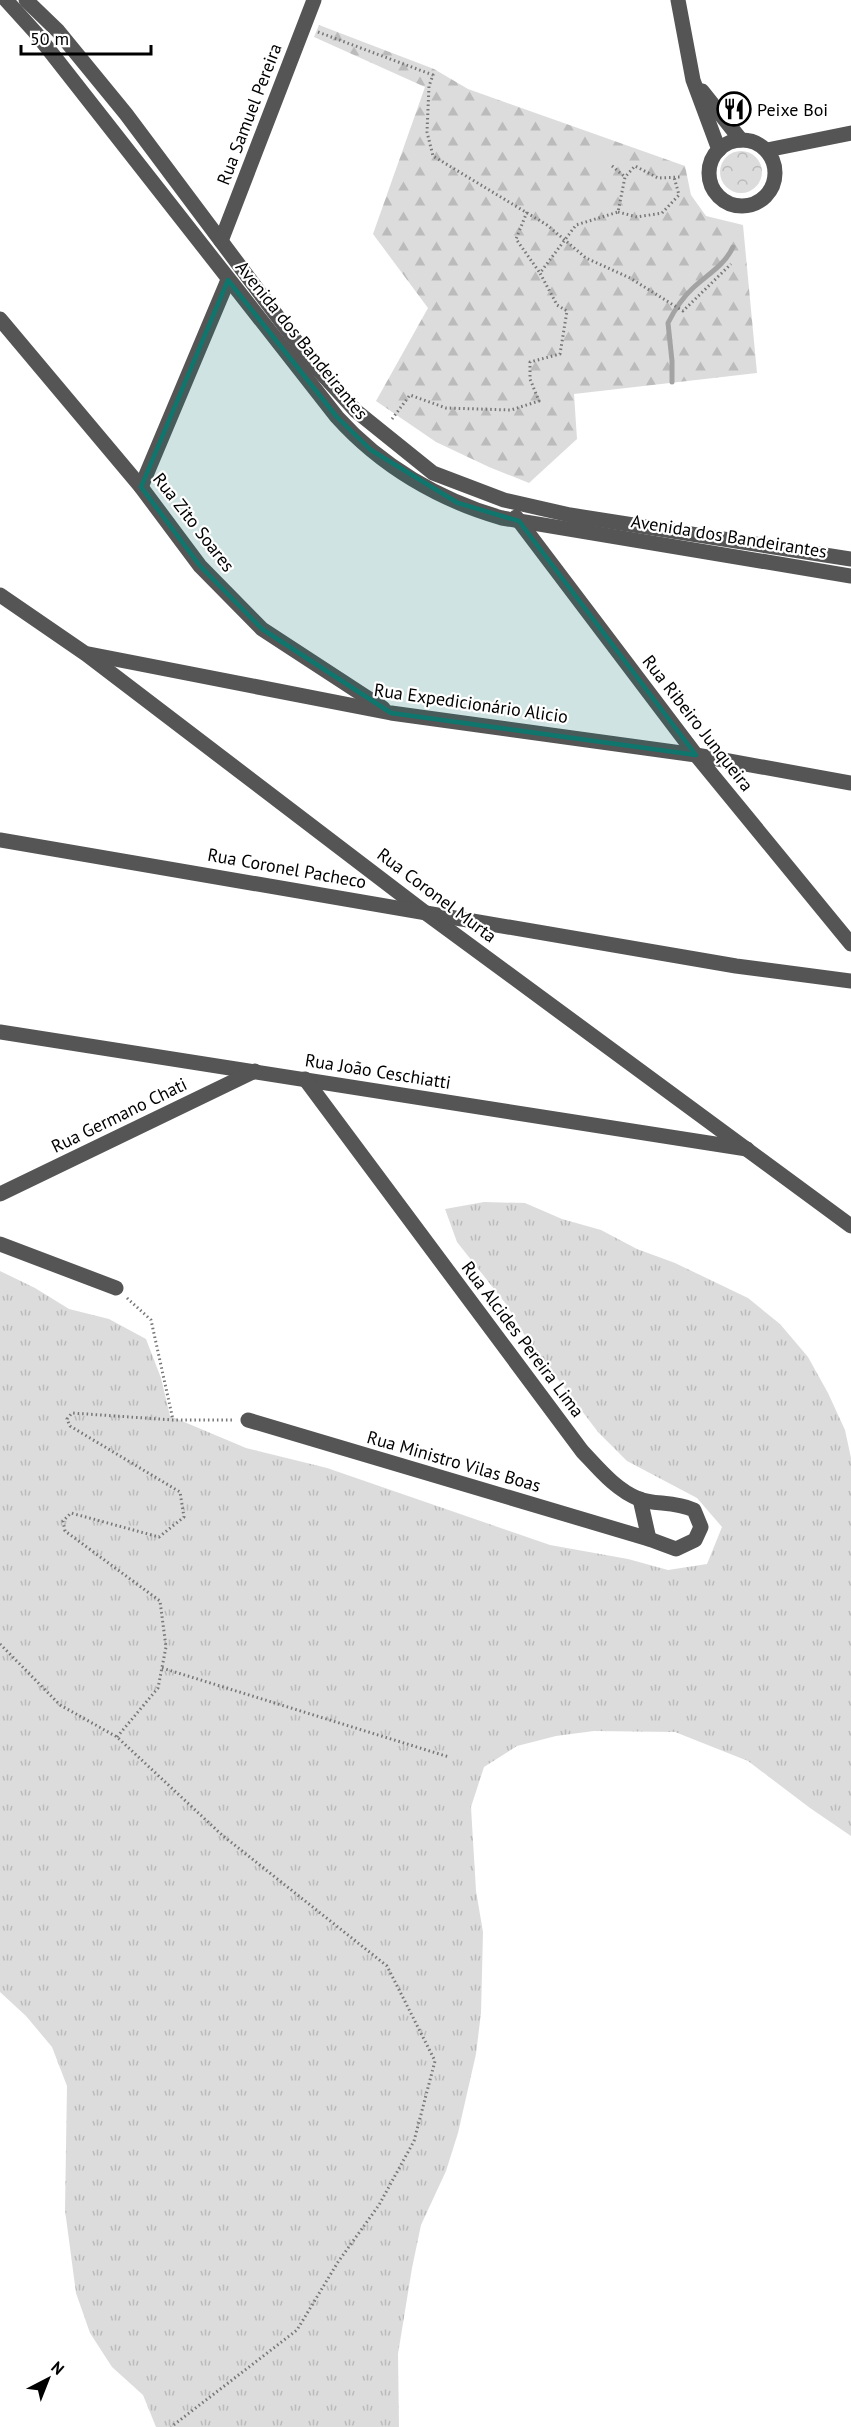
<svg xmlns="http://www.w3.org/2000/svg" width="851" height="2427" viewBox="0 0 851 2427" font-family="'PT Sans',sans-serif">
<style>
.grass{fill:url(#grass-tufts)}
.forest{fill:url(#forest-firs)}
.park{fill:url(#park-crowns)}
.garden{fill:#dcdcdc}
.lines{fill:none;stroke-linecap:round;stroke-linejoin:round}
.stream{stroke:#a3a3a3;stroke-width:5}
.path{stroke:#777;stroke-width:3;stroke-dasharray:1.5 3;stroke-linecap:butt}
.minor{stroke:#555;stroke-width:15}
.marked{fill:#0f766e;fill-opacity:0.2;stroke:#0f766e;stroke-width:4.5;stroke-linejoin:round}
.labels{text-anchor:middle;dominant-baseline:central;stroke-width:4.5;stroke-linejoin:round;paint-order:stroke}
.poi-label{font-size:18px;fill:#000;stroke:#fff;text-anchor:start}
.street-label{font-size:18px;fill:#000;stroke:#fff}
</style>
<defs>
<pattern id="grass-tufts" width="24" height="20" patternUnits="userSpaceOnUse" patternTransform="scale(1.5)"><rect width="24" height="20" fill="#dcdcdc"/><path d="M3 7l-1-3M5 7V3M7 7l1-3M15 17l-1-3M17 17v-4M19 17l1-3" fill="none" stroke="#bbb"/></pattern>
<pattern id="forest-firs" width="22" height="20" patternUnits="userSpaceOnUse" patternTransform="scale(1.5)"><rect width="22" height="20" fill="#dcdcdc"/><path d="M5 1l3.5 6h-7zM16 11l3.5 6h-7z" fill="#bbb"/></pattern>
<pattern id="park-crowns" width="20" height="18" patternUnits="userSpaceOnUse" patternTransform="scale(1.5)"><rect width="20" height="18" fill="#dcdcdc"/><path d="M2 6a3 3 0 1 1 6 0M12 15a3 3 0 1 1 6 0" fill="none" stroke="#bbb"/></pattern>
</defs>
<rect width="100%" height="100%" fill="#fff"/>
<path class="grass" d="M 484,1202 L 525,1203 L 562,1219 L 601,1230 L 637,1249 L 675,1263 L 748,1298 L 780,1324 L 808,1357 L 828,1393 L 845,1430 L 851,1458 L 851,1836 L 810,1808 L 748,1761 L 675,1732 L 594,1731 L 556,1736 L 517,1746 L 484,1767 L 471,1807 L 476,1891 L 483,1932 L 481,2013 L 476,2054 L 458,2133 L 446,2171 L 421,2225 L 412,2268 L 398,2354 L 399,2427 L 156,2427 L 143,2395 L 112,2367 L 90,2333 L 76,2293 L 65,2210 L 67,2086 L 52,2047 L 26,2016 L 0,1992 L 0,1271 L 35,1288 L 69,1309 L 109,1319 L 146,1339 L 161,1378 L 170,1416 L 246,1448 L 327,1468 L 550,1545 L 628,1559 L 668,1570 L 707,1564 L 722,1527 L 697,1498 L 627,1461 L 598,1432 L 527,1339 L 506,1304 L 457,1242 L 445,1209 Z"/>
<path class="forest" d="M 319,25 L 434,69 L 468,89 L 685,166 L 691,195 L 706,216 L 743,225 L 757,373 L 574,394 L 577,439 L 529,483 L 489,467 L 436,442 L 376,401 L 428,308 L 373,234 L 425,87 L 314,37 Z"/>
<circle class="park" cx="741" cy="172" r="21"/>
<circle class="garden" cx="603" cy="159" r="12"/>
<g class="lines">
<path class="stream" d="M 672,382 L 672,361 L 668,323 C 674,311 683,297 693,288 C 708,274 724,266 733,247"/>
<g class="path">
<path d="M 318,32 L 433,75 L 429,86 L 427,132 L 433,156 L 547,225 L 586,258 L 630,278 L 683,311 L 731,264"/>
<path d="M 612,166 L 625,177"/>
<path d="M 527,212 L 516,239 L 540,273"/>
<path d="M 618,212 L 637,217 L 662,213 L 679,195 L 674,177"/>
<path d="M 392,419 L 410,395 L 446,408 L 511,410 L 539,401 L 530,379 L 530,362 L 560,354 L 567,311 L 557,305 L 540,273 L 576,225 L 618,212 L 625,177 L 635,166 L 658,178 L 680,177"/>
<path d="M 127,1298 L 151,1320 L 173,1420"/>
<path d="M 0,1644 L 60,1705 L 117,1737 L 222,1835 L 387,1966 L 435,2061 L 414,2141 L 379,2205 L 338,2262 L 297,2330 L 171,2427"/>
<path d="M 162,1668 L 449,1757"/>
<path d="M 117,1737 L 158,1688 L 166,1647 L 160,1601 L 65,1531 L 63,1521 L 71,1513 L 159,1537 L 184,1517 L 180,1492 L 70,1426 L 67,1419 L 72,1413 L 173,1420 L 233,1420"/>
</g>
<g class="minor">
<path d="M 6,0 L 35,32 L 337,417 C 381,466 439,500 502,518 L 851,576"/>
<path d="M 26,0 L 58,31 L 126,114 L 313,364 L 356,411 L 433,473 L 504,500 L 570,515 L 851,559"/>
<path d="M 678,0 L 693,80 L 719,150"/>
<path d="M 702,91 L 741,140"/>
<circle cx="742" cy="173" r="33"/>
<path d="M 767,150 L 851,133"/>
<path d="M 221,241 L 314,0"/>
<path d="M 0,319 L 141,487 L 200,566 L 262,629 L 383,708"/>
<path d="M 141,487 L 228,280"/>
<path d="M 516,517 L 696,755 L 851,944"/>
<path d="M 0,595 L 86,654 L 423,911 L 851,1226"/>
<path d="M 89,654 L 391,713 L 696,755 L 851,783"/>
<path d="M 0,840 L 736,966 L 851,981"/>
<path d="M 0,1032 L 747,1149"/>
<path d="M 0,1194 L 255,1071"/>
<path d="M 0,1244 L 116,1288"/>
<path d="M 248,1420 L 649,1539 L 676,1549 L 695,1540 L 701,1527 L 694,1510 C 674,1501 655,1505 639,1499 C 616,1490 599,1469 582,1451 L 305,1079"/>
<path d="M 640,1499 L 649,1539"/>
</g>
</g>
<path class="marked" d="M 228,280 L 337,417 L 371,450 L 458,503 L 519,521 L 696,755 L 391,713 L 262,629 L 200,566 L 141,487 Z"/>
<defs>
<symbol id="restaurant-ring" viewBox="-11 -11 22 22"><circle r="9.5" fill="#fff" stroke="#000" stroke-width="1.5"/><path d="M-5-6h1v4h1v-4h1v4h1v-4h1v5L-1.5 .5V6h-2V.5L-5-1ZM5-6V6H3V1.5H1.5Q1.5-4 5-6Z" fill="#000"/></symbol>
</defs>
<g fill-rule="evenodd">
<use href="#restaurant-ring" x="715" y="90" width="38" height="38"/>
</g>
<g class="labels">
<g class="poi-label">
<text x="757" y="109">Peixe Boi</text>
</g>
<g class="street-label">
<text transform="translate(249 114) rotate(-69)">Rua Samuel Pereira</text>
<text transform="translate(302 340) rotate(51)">Avenida dos Bandeirantes</text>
<text transform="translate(194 522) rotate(52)">Rua Zito Soares</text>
<text transform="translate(729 536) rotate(9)">Avenida dos Bandeirantes</text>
<text transform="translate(471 703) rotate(8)">Rua Expedicionário Alicio</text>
<text transform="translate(698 723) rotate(52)">Rua Ribeiro Junqueira</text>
<text transform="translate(287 868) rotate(10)">Rua Coronel Pacheco</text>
<text transform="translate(437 895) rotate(37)">Rua Coronel Murta</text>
<text transform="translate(378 1071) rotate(9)">Rua João Ceschiatti</text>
<text transform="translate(119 1115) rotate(-26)">Rua Germano Chati</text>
<text transform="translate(523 1339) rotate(53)">Rua Alcides Pereira Lima</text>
<text transform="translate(454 1461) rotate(16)">Rua Ministro Vilas Boas</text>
</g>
</g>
<g transform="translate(48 2379) rotate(42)" stroke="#ffffff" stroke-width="4.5" paint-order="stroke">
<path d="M0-4.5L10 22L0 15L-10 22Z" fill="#000000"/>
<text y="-9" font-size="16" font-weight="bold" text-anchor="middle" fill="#000000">N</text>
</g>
<path d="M21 45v9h130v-9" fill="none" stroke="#000000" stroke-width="3"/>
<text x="30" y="45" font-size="18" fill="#000000" stroke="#ffffff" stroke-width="4.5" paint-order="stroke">50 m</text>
</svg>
